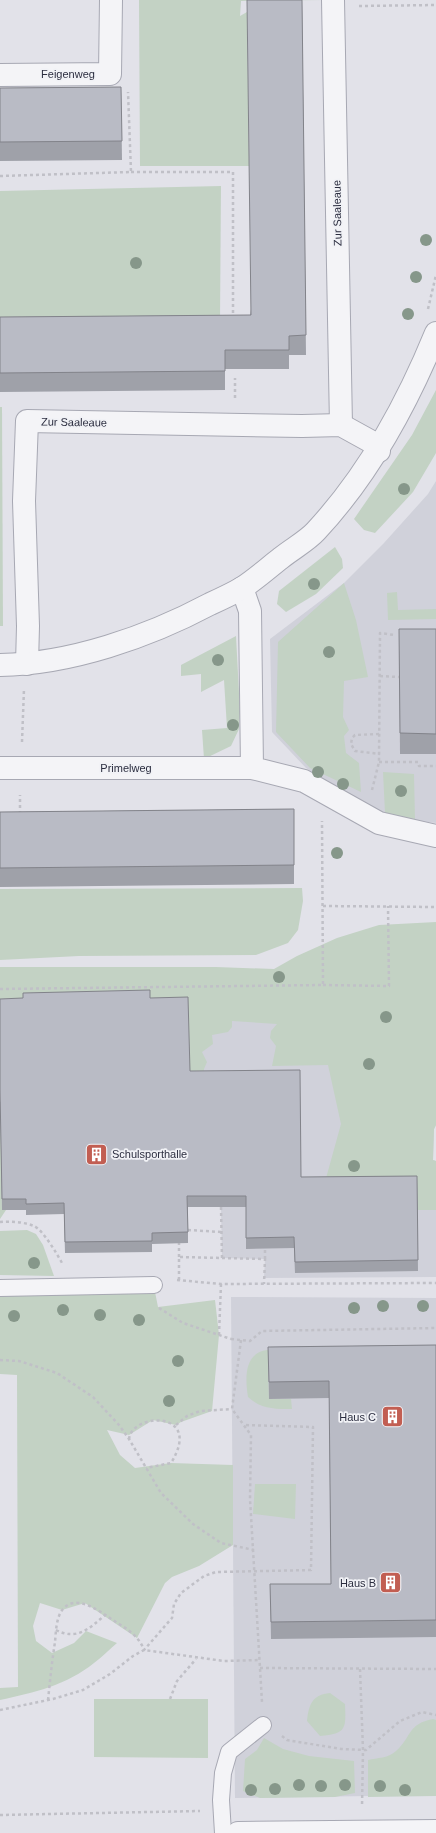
<svg xmlns="http://www.w3.org/2000/svg" width="436" height="1833" viewBox="0 0 436 1833" font-family="Arial,sans-serif">
<style>
.built{fill:#d0d1da}
.green{fill:#c3d2c4}
.lines{fill:none;stroke-linecap:round;stroke-linejoin:round}
.service-casing{stroke:#a7a8b3;stroke-width:18}
.minor-casing{stroke:#a7a8b3;stroke-width:24}
.tertiary-casing{stroke:#a7a8b3;stroke-width:24}
.path{stroke:#c0c0c7;stroke-width:2.5;stroke-dasharray:3 3;stroke-linecap:butt}
.service{stroke:#f4f4f7;stroke-width:16}
.minor{stroke:#f4f4f7;stroke-width:22}
.tertiary{stroke:#f4f4f7;stroke-width:22}
.tree{fill:#86978a}
.wall{fill:#9fa1a9}
.building{fill:#b9bbc5;stroke:#82838a}
.labels{text-anchor:middle;dominant-baseline:central;stroke-width:3.5;stroke-linejoin:round;paint-order:stroke}
.street-label{font-size:11px;fill:#2b2d3f;stroke:#f1f2f6}
.poi-label{font-size:11px;fill:#2b2d3f;stroke:#f1f2f6;text-anchor:end}
</style>
<rect width="100%" height="100%" fill="#e2e2e9"/>
<g class="built">
<path d="M 436,481 L 436,823 L 389,817 L 306,768 L 272,732 L 270,639 L 344,583 L 384,543 L 428,494 Z"/>
<path d="M 436,998 L 436,1125 L 434,1129 L 433,1160 L 436,1161 L 436,1277 L 264,1278 L 265,1259 L 222,1258 L 221,1207 L 189,1009 Z"/>
<path d="M 231,1297 L 436,1298 L 436,1795 L 235,1798 Z"/>
</g>
<g class="green">
<path d="M 139,0 L 324,0 L 241,1 L 240,16 L 247,12 L 249,166 L 140,166 Z"/>
<path d="M 221,186 L 220,321 L 0,326 L 0,191 Z"/>
<path d="M 436,390 L 436,453 L 413,492 L 375,533 L 364,530 L 354,519 L 412,435 Z"/>
<path d="M 0,407 L 2,407 L 3,626 L 0,626 Z"/>
<path d="M 335,547 L 342,559 L 343,568 L 316,594 L 286,612 L 277,604 L 279,591 Z"/>
<path d="M 344,583 L 356,620 L 368,677 L 344,681 L 343,717 L 349,730 L 344,736 L 346,753 L 359,763 L 361,792 L 310,768 L 276,732 L 278,642 Z"/>
<path d="M 397,592 L 398,610 L 436,609 L 436,619 L 388,620 L 387,593 Z"/>
<path d="M 236,636 L 240,712 L 239,729 L 231,746 L 204,759 L 202,730 L 227,728 L 224,680 L 201,692 L 201,674 L 181,676 L 181,665 Z"/>
<path d="M 383,772 L 414,774 L 415,819 L 385,813 Z"/>
<path d="M 302,888 L 303,901 L 298,930 L 288,943 L 256,955 L 79,956 L 0,960 L 0,889 Z"/>
<path d="M 436,922 L 436,1125 L 434,1129 L 433,1160 L 436,1161 L 436,1210 L 418,1210 L 323,1189 L 341,1124 L 328,1065 L 272,1066 L 276,1046 L 270,1038 L 271,1031 L 277,1024 L 232,1021 L 232,1027 L 228,1032 L 212,1035 L 213,1044 L 202,1052 L 207,1062 L 204,1069 L 205,1150 L 228,1149 L 228,1207 L 193,1206 L 0,1010 L 0,967 L 216,967 L 274,969 L 297,956 L 337,938 L 379,925 Z"/>
<path d="M 0,1102 L 2,1210 L 6,1210 L 0,1219 Z"/>
<path d="M 27,1230 L 36,1234 L 43,1245 L 54,1276 L 0,1275 L 0,1231 Z"/>
<path d="M 0,1290 L 155,1292 L 158,1307 L 215,1300 L 219,1335 L 212,1411 L 181,1422 L 176,1425 L 153,1420 L 129,1435 L 107,1430 L 120,1455 L 135,1468 L 171,1463 L 233,1465 L 233,1545 L 199,1566 L 172,1577 L 165,1583 L 137,1638 L 85,1603 L 62,1610 L 40,1603 L 33,1626 L 36,1641 L 52,1653 L 74,1643 L 86,1631 L 117,1643 C 110,1649 102,1657 94,1663 C 67,1685 33,1693 0,1700 L 0,1688 L 18,1687 L 17,1375 L 0,1374 Z"/>
<path d="M 267,1350 L 298,1350 L 268,1364 L 269,1399 L 291,1399 L 292,1409 C 274,1409 261,1409 248,1397 C 245,1378 244,1353 267,1350 Z"/>
<path d="M 255,1484 L 296,1484 L 295,1519 L 253,1514 Z"/>
<path d="M 330,1693 L 345,1704 C 346,1728 347,1734 320,1736 L 307,1721 C 309,1704 312,1695 330,1693 Z"/>
<path d="M 94,1699 L 208,1699 L 208,1758 L 94,1757 Z"/>
<path d="M 433,1719 L 436,1720 L 436,1796 L 368,1797 L 368,1760 C 377,1758 389,1758 396,1751 C 412,1737 407,1724 433,1719 Z"/>
<path d="M 264,1738 L 283,1749 L 309,1756 L 354,1761 L 355,1793 L 335,1797 L 260,1798 L 243,1791 L 245,1759 L 257,1750 Z"/>
</g>
<g class="lines">
<defs>
<g id="service">
<path d="M 0,1288 L 154,1285"/>
<path d="M 223,1833 L 221,1800 L 223,1773 L 229,1752 L 263,1725"/>
</g>
<g id="minor">
<path d="M 333,0 L 341,425"/>
<path d="M 0,75 L 110,74 L 111,0"/>
<path d="M 242,588 L 250,611 L 252,768 L 304,781 L 379,823 L 436,836"/>
<path d="M 27,664 L 28,626 L 24,501 L 27,421 L 302,426 L 341,425 L 370,441 L 379,451"/>
<path d="M 0,768 L 252,768"/>
</g>
<g id="tertiary">
<path d="M 0,665 C 70,664 148,637 210,604 C 221,599 232,594 242,588 C 256,579 268,568 281,558 C 292,549 307,541 316,531 C 370,473 407,404 436,333"/>
<path d="M 238,1833 L 436,1831"/>
</g>
</defs>
<use href="#service" class="service-casing"/>
<use href="#minor" class="minor-casing"/>
<use href="#tertiary" class="tertiary-casing"/>
<g class="path">
<path d="M 359,6 L 436,5"/>
<path d="M 131,172 L 233,172 L 233,318"/>
<path d="M 0,176 L 131,172 L 128,92"/>
<path d="M 428,309 L 436,275"/>
<path d="M 235,398 L 235,378"/>
<path d="M 380,676 L 399,677"/>
<path d="M 379,734 L 355,735 L 352,738 L 351,744 L 355,751 L 380,754"/>
<path d="M 22,742 L 24,689"/>
<path d="M 379,762 L 418,762 L 419,766 L 436,766"/>
<path d="M 372,790 L 379,762 L 380,633 L 394,635"/>
<path d="M 20,814 L 20,795"/>
<path d="M 323,906 L 436,907"/>
<path d="M 323,985 L 389,986 L 388,906"/>
<path d="M 0,989 L 323,985 L 322,821"/>
<path d="M 221,1207 L 222,1258"/>
<path d="M 0,1222 C 11,1221 24,1222 34,1226 C 43,1230 57,1254 62,1263"/>
<path d="M 188,1230 L 221,1232"/>
<path d="M 179,1257 L 179,1243"/>
<path d="M 265,1259 L 265,1249"/>
<path d="M 177,1280 L 221,1284 L 436,1283"/>
<path d="M 179,1280 L 179,1257 L 265,1259 L 264,1284"/>
<path d="M 159,1308 L 183,1323 L 231,1339"/>
<path d="M 219,1335 L 221,1284"/>
<path d="M 231,1339 L 250,1341 L 262,1331 L 436,1328"/>
<path d="M 241,1340 L 232,1409 L 251,1435 L 250,1499 L 262,1702"/>
<path d="M 0,1360 L 19,1361 L 57,1373 L 93,1397 L 119,1425 L 129,1439 L 161,1493 L 193,1524 L 221,1543 L 254,1550"/>
<path d="M 176,1425 L 187,1416 L 200,1411 L 232,1409"/>
<path d="M 129,1439 C 132,1412 204,1410 171,1463 L 146,1468"/>
<path d="M 56,1630 C 77,1641 90,1628 105,1615"/>
<path d="M 260,1668 L 436,1669"/>
<path d="M 360,1669 L 363,1750 L 362,1807"/>
<path d="M 170,1699 L 177,1681 L 196,1659"/>
<path d="M 48,1700 C 50,1681 52,1661 55,1642 C 56,1632 56,1617 63,1609 C 75,1595 95,1608 107,1616 C 121,1626 138,1633 144,1650 L 172,1618 L 174,1604 L 181,1593 L 204,1576 L 216,1572 L 311,1570 L 313,1427 L 244,1425"/>
<path d="M 0,1710 L 53,1699 L 83,1690 L 110,1674 L 133,1656 L 144,1650 L 224,1661 L 260,1660"/>
<path d="M 282,1736 L 287,1740 L 341,1749 L 366,1750 L 400,1721 L 422,1712 L 436,1715"/>
<path d="M 0,1815 L 200,1811"/>
</g>
<use href="#service" class="service"/>
<use href="#minor" class="minor"/>
<use href="#tertiary" class="tertiary"/>
</g>
<g class="tree">
<circle cx="426" cy="240" r="6"/>
<circle cx="136" cy="263" r="6"/>
<circle cx="416" cy="277" r="6"/>
<circle cx="408" cy="314" r="6"/>
<circle cx="404" cy="489" r="6"/>
<circle cx="314" cy="584" r="6"/>
<circle cx="329" cy="652" r="6"/>
<circle cx="218" cy="660" r="6"/>
<circle cx="233" cy="725" r="6"/>
<circle cx="318" cy="772" r="6"/>
<circle cx="343" cy="784" r="6"/>
<circle cx="401" cy="791" r="6"/>
<circle cx="337" cy="853" r="6"/>
<circle cx="279" cy="977" r="6"/>
<circle cx="386" cy="1017" r="6"/>
<circle cx="369" cy="1064" r="6"/>
<circle cx="354" cy="1166" r="6"/>
<circle cx="34" cy="1263" r="6"/>
<circle cx="383" cy="1306" r="6"/>
<circle cx="423" cy="1306" r="6"/>
<circle cx="354" cy="1308" r="6"/>
<circle cx="63" cy="1310" r="6"/>
<circle cx="100" cy="1315" r="6"/>
<circle cx="14" cy="1316" r="6"/>
<circle cx="139" cy="1320" r="6"/>
<circle cx="178" cy="1361" r="6"/>
<circle cx="169" cy="1401" r="6"/>
<circle cx="299" cy="1785" r="6"/>
<circle cx="345" cy="1785" r="6"/>
<circle cx="321" cy="1786" r="6"/>
<circle cx="380" cy="1786" r="6"/>
<circle cx="275" cy="1789" r="6"/>
<circle cx="251" cy="1790" r="6"/>
<circle cx="405" cy="1790" r="6"/>
</g>
<g class="wall">
<path d="M 302,0 L 306,355 L 289,355 L 289,369 L 225,369 L 225,390 L 0,392 L 0,317 L 250,315 Z"/>
<path d="M 121,87 L 122,160 L 0,161 L 0,88 Z"/>
<path d="M 399,629 L 436,629 L 436,754 L 400,754 Z"/>
<path d="M 294,809 L 294,884 L 0,887 L 0,812 Z"/>
<path d="M 150,998 L 190,1071 L 301,1177 L 417,1176 L 418,1271 L 295,1273 L 294,1248 L 246,1249 L 246,1207 L 188,1207 L 188,1243 L 152,1244 L 152,1252 L 65,1253 L 64,1214 L 26,1215 L 26,1210 L 2,1210 L 0,1102 Z"/>
<path d="M 436,1345 L 436,1637 L 271,1639 L 270,1584 L 331,1584 L 329,1398 L 269,1399 L 268,1347 Z"/>
</g>
<g class="building">
<path d="M 247,0 L 302,0 L 306,335 L 289,336 L 289,350 L 225,350 L 225,371 L 0,373 L 0,317 L 251,315 Z"/>
<path d="M 121,87 L 122,141 L 0,142 L 0,88 Z"/>
<path d="M 399,629 L 436,629 L 436,734 L 400,733 Z"/>
<path d="M 294,809 L 294,865 L 0,868 L 0,812 Z"/>
<path d="M 150,990 L 150,998 L 188,997 L 190,1071 L 300,1070 L 301,1177 L 417,1176 L 418,1260 L 295,1262 L 294,1237 L 246,1238 L 246,1196 L 187,1196 L 188,1232 L 152,1233 L 152,1241 L 65,1242 L 64,1203 L 26,1204 L 26,1199 L 2,1199 L 0,1090 L 0,999 L 23,998 L 23,993 Z"/>
<path d="M 436,1345 L 436,1620 L 271,1622 L 270,1584 L 331,1584 L 329,1381 L 269,1382 L 268,1347 Z"/>
</g>
<defs>
<symbol id="building-square" viewBox="-11 -11 22 22"><rect x="-9" y="-9" width="18" height="18" rx="4" fill="#c25e52" stroke="#f1f2f6"/><path d="M-4-6H4V6H1V3H-1V6H-4ZM-2.5-4.3h1.7v1.8h-1.7ZM.8-4.3h1.7v1.8H.8ZM-2.5-1h1.7V.8h-1.7ZM.8-1h1.7V.8H.8Z" fill="#fff"/></symbol>
</defs>
<g fill-rule="evenodd">
<use href="#building-square" x="84" y="1142" width="25" height="25"/>
<use href="#building-square" x="380" y="1404" width="25" height="25"/>
<use href="#building-square" x="378" y="1570" width="25" height="25"/>
</g>
<g class="labels">
<g class="street-label">
<text x="68" y="74">Feigenweg</text>
<text transform="translate(337 213) rotate(-91)">Zur Saaleaue</text>
<text transform="translate(74 422) rotate(1)">Zur Saaleaue</text>
<text x="126" y="768">Primelweg</text>
</g>
<g class="poi-label">
<text x="112" y="1154" text-anchor="start">Schulsporthalle</text>
<text x="376" y="1417">Haus C</text>
<text x="376" y="1583">Haus B</text>
</g>
</g>
</svg>
